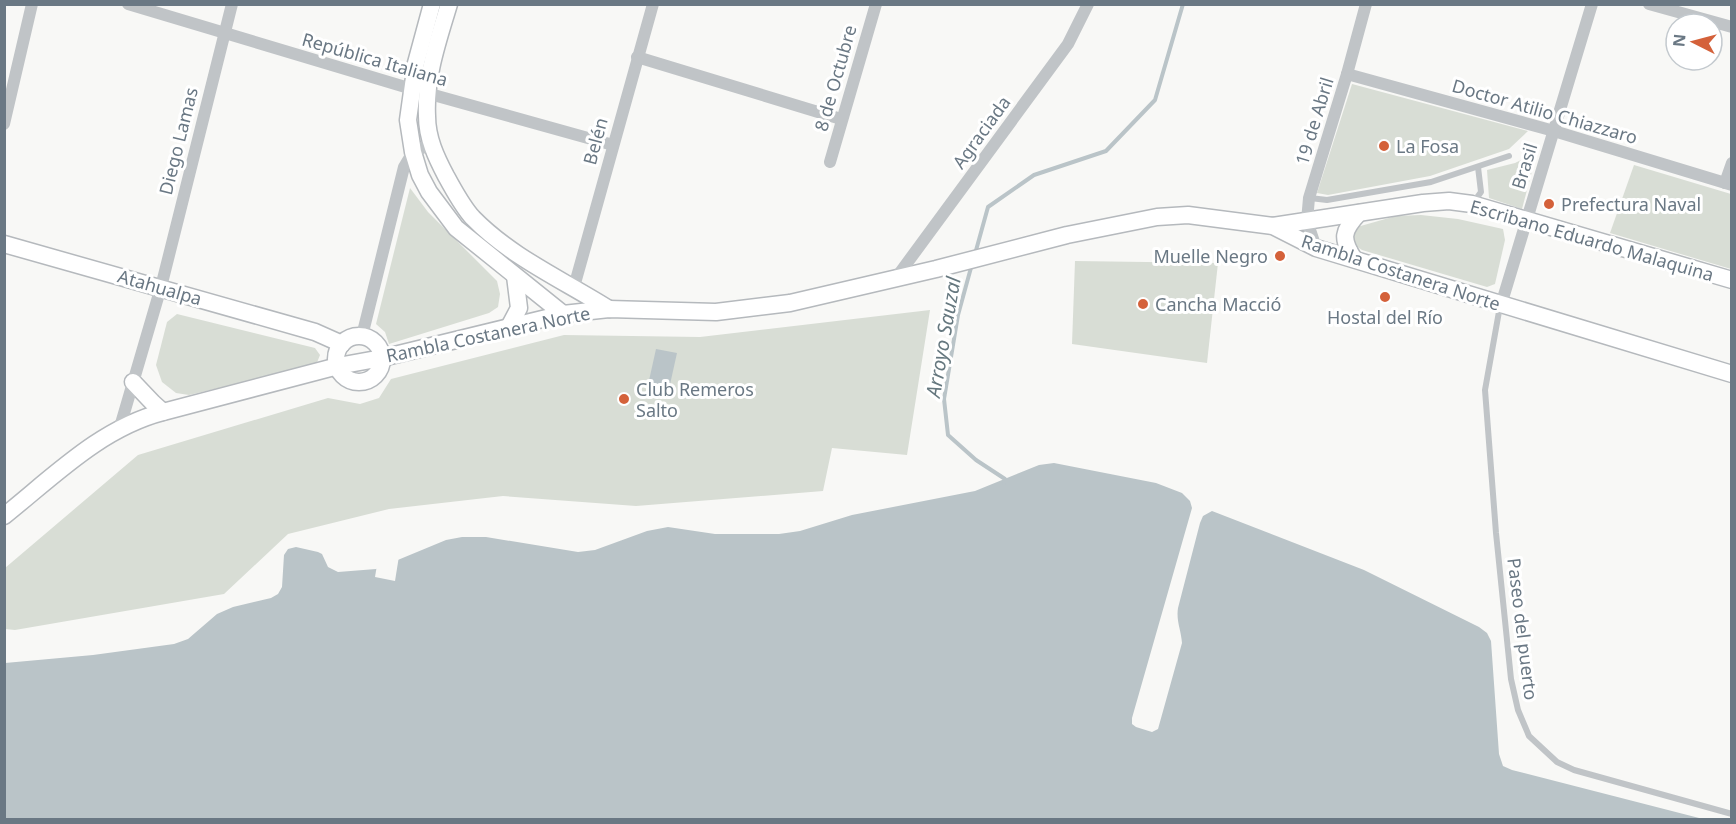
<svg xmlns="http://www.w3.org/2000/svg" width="1736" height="824" viewBox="0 0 1736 824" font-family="'Noto Sans',sans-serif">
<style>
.green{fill:#d8ddd5}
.water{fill:#bac4c8}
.pier{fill:#f8f8f6}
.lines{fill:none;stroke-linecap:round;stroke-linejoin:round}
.stream{stroke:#bac4c8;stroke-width:4}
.secondary-casing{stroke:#b5b9bd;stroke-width:19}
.lane{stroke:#c0c4c7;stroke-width:6}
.street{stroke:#c0c4c7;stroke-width:12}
.secondary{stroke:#fff;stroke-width:16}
.poi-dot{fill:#d4613a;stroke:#fff;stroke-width:2}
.labels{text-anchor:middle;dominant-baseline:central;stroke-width:6;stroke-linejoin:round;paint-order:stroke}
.street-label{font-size:18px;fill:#6a7884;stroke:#fff}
.poi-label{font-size:18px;fill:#6a7884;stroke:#fff;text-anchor:start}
.water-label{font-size:20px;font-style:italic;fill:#66787f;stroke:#fff}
</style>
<rect width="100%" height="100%" fill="#f8f8f6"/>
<g class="green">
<path d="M 1352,84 L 1528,131 L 1509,149 L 1430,176 L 1328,195 L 1317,193 Z"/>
<path d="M 1537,152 L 1522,209 L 1489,198 L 1487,170 L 1515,163 Z"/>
<path d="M 1634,165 L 1731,194 L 1731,269 L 1610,233 Z"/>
<path d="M 410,188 L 428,212 L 497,281 L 500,294 L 498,307 L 489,313 L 389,344 L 385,332 L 376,324 Z"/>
<path d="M 1421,215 L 1458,219 L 1503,229 L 1505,240 L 1495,284 L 1487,287 L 1362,250 L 1356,246 L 1352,237 L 1357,227 L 1396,216 Z"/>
<path d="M 1075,261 L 1218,263 L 1207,363 L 1072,344 Z"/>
<path d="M 930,310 L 907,455 L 832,448 L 823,491 L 636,506 L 503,496 L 389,509 L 288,534 L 224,594 L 15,630 L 5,629 L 5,568 L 138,455 L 328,398 L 360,404 L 379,398 L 391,379 L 564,335 L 700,337 Z"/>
<path d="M 177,314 L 315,348 L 320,355 L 316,365 L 189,395 L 176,393 L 162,382 L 156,365 L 167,322 Z"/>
</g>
<g class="water">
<path d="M 656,349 L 677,353 L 667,398 L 646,394 Z"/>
<path d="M 1054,463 L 1156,483 L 1182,493 L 1190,501 L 1192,508 L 1132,718 L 1132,724 L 1136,727 L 1152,732 L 1158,729 L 1182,643 C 1181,630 1176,621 1178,608 L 1200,523 L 1203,516 L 1212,511 L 1364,570 L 1479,627 L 1487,633 L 1491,641 L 1499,754 L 1503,766 L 1512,770 L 1703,819 L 5,820 L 5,663 L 93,655 L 174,644 L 188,639 L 217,614 L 233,607 L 271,598 L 278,594 L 282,587 L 284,555 L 288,549 L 296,547 L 318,552 L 322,554 L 328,567 L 338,572 L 376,569 L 446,540 L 462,537 L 486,537 L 578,552 L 595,550 L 647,531 L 668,527 L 715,534 L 779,534 L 800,531 L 852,515 L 975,491 L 1039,465 Z"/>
</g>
<path class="pier" d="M 399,556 L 395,581 L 375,577 L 377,565 Z"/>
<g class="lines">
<g class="stream">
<path d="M 975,254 L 988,207 L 1034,175 L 1106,151 L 1155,100 L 1183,4"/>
<path d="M 972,264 L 958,315 L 944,399 L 948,435 L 976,460 L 1005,479 L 1004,483"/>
</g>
<defs>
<g id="secondary">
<path d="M 432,4 L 416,63 L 408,120 L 413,152 L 420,175 L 429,192 L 456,228 L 563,314"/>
<path d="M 449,4 C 438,41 425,77 427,116 C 427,138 436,157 446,176 C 454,190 462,206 473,218 C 511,257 563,280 609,309"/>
<path d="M 1273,226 L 1423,203 L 1449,201 L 1472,204 L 1732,280"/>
<path d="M 4,244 L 315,332 L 342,344"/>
<path d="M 1354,259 C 1341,239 1342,231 1359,213"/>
<path d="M 509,327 L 519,308 L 515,276"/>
<circle cx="359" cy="359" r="23"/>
<path d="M 133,382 L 153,403 L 163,412"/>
<path d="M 4,516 C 54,476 101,428 163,412 L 338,366 L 382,358 L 563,314 L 609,309 L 716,312 L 790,303 L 936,269 L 1067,235 L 1157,217 L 1188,215 L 1273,226 L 1316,248 L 1732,374"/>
</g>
</defs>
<use href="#secondary" class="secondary-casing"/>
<g class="lane">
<path d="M 1310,198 L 1327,200 L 1431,182 L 1509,156"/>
<path d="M 1473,203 L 1481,192 L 1478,167"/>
<path d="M 1500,306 L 1485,390 L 1496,533 L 1511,679 L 1518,710 L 1529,736 L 1557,762 L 1574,770 L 1732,814"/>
</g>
<g class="street">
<path d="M 128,4 L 412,89 L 613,145"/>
<path d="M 1649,4 L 1732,27"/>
<path d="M 637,57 L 841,119"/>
<path d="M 1347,74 L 1554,131 L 1732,185"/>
<path d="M 4,124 L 32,4"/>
<path d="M 830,162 L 876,4"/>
<path d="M 1725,183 L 1732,163"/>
<path d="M 1316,248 L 1307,221 L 1309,198 L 1347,74 L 1366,4"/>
<path d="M 896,278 L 1068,44 L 1088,4"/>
<path d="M 574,287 L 653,4"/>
<path d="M 1501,305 L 1592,4"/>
<path d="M 362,336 L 404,167 L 413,152 L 431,144"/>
<path d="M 120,427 L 161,287 L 232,4"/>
</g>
<use href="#secondary" class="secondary"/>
</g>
<g class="poi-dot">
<circle cx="1384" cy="146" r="6"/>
<circle cx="1549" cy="204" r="6"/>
<circle cx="1280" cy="256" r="6"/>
<circle cx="1385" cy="297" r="6"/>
<circle cx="1143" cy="304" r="6"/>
<circle cx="624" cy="399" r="6"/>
</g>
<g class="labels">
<g class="street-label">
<text transform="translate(375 59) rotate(16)">República Italiana</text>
<text transform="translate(835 78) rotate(-74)">8 de Octubre</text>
<text transform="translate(1545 111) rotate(16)">Doctor Atilio Chiazzaro</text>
<text transform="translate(1314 121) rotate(-73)">19 de Abril</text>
<text transform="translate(981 132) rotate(-54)">Agraciada</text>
<text transform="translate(178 141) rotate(-76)">Diego Lamas</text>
<text transform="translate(595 141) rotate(-75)">Belén</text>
<text transform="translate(1524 166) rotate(-73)">Brasil</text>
<text transform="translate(1592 240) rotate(16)">Escribano Eduardo Malaquina</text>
<text transform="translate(1401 272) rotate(18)">Rambla Costanera Norte</text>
<text transform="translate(160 287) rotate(16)">Atahualpa</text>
<text transform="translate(488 334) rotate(-12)">Rambla Costanera Norte</text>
<text transform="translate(1523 629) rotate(83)">Paseo del puerto</text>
</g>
<g class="poi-label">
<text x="1396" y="146">La Fosa</text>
<text x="1561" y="204">Prefectura Naval</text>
<text x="1268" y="256" text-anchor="end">Muelle Negro</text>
<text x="1155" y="304">Cancha Macció</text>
<text x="1385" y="317" text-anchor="middle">Hostal del Río</text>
<text x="636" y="389">Club Remeros<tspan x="636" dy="21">Salto</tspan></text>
</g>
<g class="water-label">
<text transform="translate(943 337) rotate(-80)">Arroyo Sauzal</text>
</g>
</g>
<rect width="1736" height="824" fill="none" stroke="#6a7884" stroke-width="12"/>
<g transform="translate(1694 42) rotate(276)"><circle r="28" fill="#ffffff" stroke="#c3c9ce" stroke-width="1.5"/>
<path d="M0-4.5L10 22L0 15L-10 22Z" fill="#d4613a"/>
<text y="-9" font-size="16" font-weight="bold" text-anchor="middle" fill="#6a7884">N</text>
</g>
</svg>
